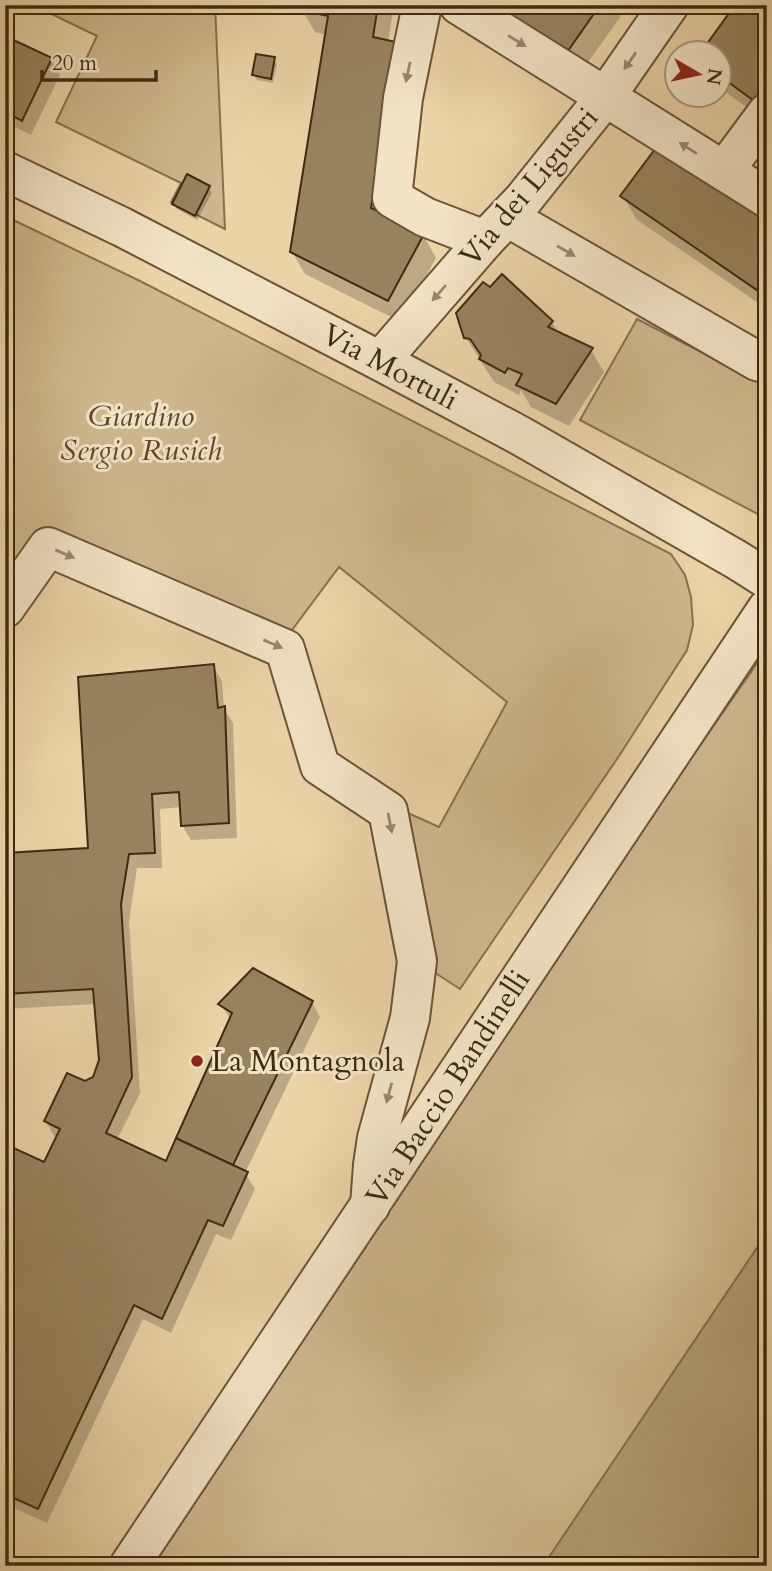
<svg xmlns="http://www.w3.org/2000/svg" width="772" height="1571" viewBox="0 0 772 1571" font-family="Cardo,serif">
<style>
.green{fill:#ceb78d;stroke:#867150;stroke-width:2}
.water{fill:#b09b74;stroke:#826e4d;stroke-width:2}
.shadow{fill:#0003}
.building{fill:#98835f;stroke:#3e2b13;stroke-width:2}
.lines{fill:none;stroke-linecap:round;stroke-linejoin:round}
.minor-casing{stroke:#695538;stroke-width:42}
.tertiary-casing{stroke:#695538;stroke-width:42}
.minor{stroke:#f2e3c5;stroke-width:38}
.tertiary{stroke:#f2e3c5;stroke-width:38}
.oneway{fill:#98876c}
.poi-dot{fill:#8f2418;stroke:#f2e3c5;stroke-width:2.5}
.labels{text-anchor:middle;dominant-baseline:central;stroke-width:6;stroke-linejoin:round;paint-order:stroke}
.street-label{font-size:30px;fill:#3e2b13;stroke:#f2e3c5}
.park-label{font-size:30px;font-style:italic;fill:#5b472b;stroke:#f2e3c5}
.poi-label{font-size:30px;fill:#3e2b13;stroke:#f2e3c5;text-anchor:start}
</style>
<rect width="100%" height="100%" fill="#ebd4a6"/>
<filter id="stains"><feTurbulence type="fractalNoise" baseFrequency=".00286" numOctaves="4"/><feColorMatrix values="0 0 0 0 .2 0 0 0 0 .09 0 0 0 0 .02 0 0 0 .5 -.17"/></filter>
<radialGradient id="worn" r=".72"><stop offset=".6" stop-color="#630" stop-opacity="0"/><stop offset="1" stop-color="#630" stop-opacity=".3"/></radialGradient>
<g class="green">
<path d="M 33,5 L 215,5 L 225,229 L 171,202 L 181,183 L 56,122 L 97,36 Z"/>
<path d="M 5,216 L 140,281 L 671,554 L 685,575 L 691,597 L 693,625 L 687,650 L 619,756 L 460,989 L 417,961 L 388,804 L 439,827 L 507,702 L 339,567 L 289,634 L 48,543 L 5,606 Z"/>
<path d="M 637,319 L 767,386 L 767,519 L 580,420 Z"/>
<path d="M 767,649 L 767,1233 L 549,1566 L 151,1566 L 683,770 Z"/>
</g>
<path class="water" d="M 767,1233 L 767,1566 L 543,1566 L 746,1264 Z"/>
<g class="shadow">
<path d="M 303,5 L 394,5 L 388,42 L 385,217 L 423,235 L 436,258 L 401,322 L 305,274 L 292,252 L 327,35 L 315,32 L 302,10 Z"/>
<path d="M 513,5 L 620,5 L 617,9 L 621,16 L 576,79 Z"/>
<path d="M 737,5 L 767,5 L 767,122 L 720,88 L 720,52 L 703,52 Z"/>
<path d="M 5,38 L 51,60 L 60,75 L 31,135 L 5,122 Z"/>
<path d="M 274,59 L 277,64 L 273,83 L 257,80 L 254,75 Z"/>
<path d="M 209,188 L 212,193 L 197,220 L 177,209 L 174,204 Z"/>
<path d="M 623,196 L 767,211 L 767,309 L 636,219 Z"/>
<path d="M 502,277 L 552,322 L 559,334 L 591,350 L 604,372 L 569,426 L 531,407 L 521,390 L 519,395 L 494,382 L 466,338 L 490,290 Z"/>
<path d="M 213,666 L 222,681 L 224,708 L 233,723 L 237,838 L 191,840 L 182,825 L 182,807 L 160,809 L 162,868 L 137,868 L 129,921 L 140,1093 L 117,1140 L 167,1163 L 231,1020 L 220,1004 L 312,1002 L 320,1017 L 245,1173 L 255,1189 L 231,1240 L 216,1234 L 171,1333 L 143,1319 L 47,1523 L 5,1504 L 5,1146 L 45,1165 L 57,1138 L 54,1136 L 46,1121 L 85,1083 L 95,1079 L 100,1060 L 96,1004 L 5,1009 L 5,855 L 89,849 Z"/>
</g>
<g class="building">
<path d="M 301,5 L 378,5 L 373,37 L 396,42 L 371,208 L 424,234 L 388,301 L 290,252 L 328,16 L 300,10 Z"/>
<path d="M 511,5 L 600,5 L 563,58 L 501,20 Z"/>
<path d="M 735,5 L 767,5 L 767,89 L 757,103 L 720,76 L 720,52 L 701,52 Z"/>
<path d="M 5,36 L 52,58 L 22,121 L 5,112 Z"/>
<path d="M 256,54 L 275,57 L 271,79 L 252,75 Z"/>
<path d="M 661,141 L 767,209 L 767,297 L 620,196 Z"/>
<path d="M 187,174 L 210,186 L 195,216 L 172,204 Z"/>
<path d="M 502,274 L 553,321 L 548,327 L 593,348 L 556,404 L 516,385 L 522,374 L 508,368 L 505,373 L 479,359 L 481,355 L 470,339 L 464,338 L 456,313 L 483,282 L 490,287 Z"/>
<path d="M 214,664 L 218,708 L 225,706 L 229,823 L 181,826 L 179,792 L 152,794 L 155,853 L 129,854 L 121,904 L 132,1077 L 106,1133 L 166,1161 L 176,1138 L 248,1172 L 223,1226 L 208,1220 L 162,1319 L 134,1305 L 38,1509 L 5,1494 L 5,1144 L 44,1162 L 60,1129 L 44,1121 L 67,1073 L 85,1081 L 93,1077 L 99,1060 L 93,989 L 5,994 L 5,853 L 88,848 L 78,677 Z"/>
<path d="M 253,968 L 313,1001 L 233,1165 L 176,1138 L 232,1013 L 218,1004 Z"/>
</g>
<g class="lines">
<defs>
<g id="minor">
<path d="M 422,5 L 403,98 L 392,198 L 425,217 L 485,240"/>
<path d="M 459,5 L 767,198"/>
<path d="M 724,171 L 767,113"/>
<path d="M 507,217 L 757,361 L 767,364"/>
<path d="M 380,361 L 485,240 L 523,200 L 606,96 L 669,5"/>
<path d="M 5,608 L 48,547 L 285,649 L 320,766 L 388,811 L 417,961 L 410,1018 L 377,1138 L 373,1165 L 370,1206"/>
</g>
<g id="tertiary">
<path d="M 5,171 L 122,227 L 380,361 L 519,435 L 737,560 L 767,579"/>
<path d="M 129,1566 L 767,609"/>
</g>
</defs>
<use href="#minor" class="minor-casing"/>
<use href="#tertiary" class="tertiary-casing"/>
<use href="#minor" class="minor"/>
<use href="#tertiary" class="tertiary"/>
</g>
<defs><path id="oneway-solid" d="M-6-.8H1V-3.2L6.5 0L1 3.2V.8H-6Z" transform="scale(1.75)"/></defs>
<g class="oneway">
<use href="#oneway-solid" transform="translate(517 41) rotate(32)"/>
<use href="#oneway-solid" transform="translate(630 61) rotate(125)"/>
<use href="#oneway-solid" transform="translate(408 72) rotate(102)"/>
<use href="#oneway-solid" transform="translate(688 148) rotate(-148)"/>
<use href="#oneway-solid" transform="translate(566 251) rotate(30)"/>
<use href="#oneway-solid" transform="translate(439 293) rotate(131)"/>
<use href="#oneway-solid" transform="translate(65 554) rotate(23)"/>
<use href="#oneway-solid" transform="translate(273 644) rotate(23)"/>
<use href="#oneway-solid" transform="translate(390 823) rotate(79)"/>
<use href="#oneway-solid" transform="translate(389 1093) rotate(105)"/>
</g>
<circle class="poi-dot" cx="197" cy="1061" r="7"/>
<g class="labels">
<g class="street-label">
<text transform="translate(529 187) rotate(-50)">Via dei Ligustri</text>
<text transform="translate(390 367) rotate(28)">Via Mortuli</text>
<text transform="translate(448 1088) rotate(-57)">Via Baccio Bandinelli</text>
</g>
<g class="park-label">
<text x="141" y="416">Giardino<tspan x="141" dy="34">Sergio Rusich</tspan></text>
</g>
<g class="poi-label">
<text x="211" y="1061">La Montagnola</text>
</g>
</g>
<rect width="772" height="1571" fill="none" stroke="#ebd4a6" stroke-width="28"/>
<rect x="7" y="7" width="758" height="1557" fill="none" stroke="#3e2b13" stroke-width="3.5"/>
<rect x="14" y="14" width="744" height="1543" fill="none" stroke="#3e2b13" stroke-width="2"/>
<g transform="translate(698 74) rotate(99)"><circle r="33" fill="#f2e3c5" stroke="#aa997e" stroke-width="2"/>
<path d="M0-5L12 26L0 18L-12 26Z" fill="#8f2418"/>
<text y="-10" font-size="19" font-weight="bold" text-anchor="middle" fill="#3e2b13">N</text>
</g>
<path d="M42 70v10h114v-10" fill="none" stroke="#3e2b13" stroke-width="3.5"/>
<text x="52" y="70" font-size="21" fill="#3e2b13" stroke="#f2e3c5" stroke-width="5" paint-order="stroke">20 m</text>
<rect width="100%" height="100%" filter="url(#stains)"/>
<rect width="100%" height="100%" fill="url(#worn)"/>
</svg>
